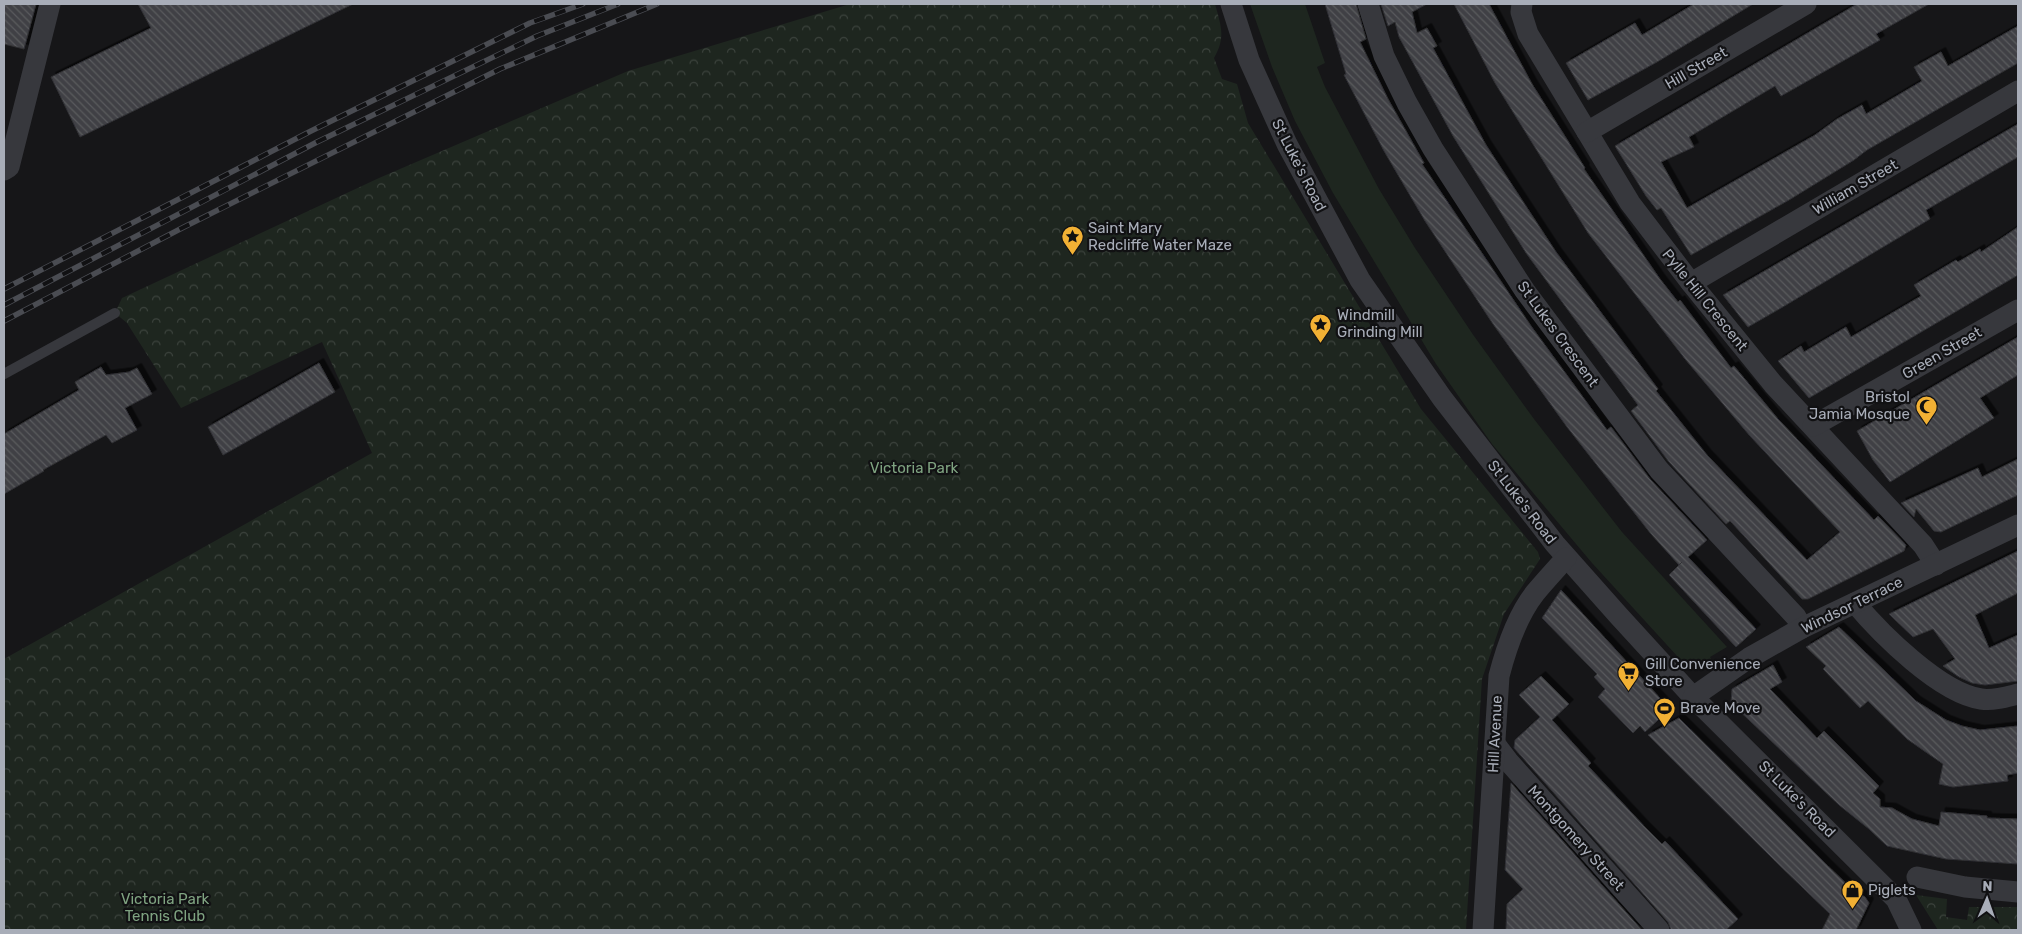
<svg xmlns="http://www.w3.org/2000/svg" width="2022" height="934" viewBox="0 0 2022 934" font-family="Rubik,sans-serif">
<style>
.grass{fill:#1e261f}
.forest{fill:url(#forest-crowns)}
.building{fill:url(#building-back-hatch);stroke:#303034;filter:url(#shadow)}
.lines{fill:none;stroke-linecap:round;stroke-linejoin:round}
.lane{stroke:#37383d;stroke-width:10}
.street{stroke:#37383d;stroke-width:21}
.rail-casing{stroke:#4a4c52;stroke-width:5.5}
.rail{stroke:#111113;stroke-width:4;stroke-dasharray:11;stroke-linecap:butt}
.labels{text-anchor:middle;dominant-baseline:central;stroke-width:4.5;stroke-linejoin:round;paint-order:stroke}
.street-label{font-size:15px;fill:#a8adb8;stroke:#111113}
.poi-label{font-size:15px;fill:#a8adb8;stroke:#111113;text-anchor:start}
.park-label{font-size:15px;fill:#7fa381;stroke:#111113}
</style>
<defs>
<pattern id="forest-crowns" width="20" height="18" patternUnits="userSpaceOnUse" patternTransform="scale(1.25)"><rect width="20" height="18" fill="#1e261f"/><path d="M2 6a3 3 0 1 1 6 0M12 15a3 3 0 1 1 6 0" fill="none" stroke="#3c433d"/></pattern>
<pattern id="building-back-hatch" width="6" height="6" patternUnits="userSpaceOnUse" patternTransform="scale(1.25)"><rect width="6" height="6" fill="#404145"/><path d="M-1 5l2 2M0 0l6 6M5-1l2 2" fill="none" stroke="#595a5e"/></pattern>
<filter id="shadow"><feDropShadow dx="4.5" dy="-4.5" stdDeviation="0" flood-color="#0009"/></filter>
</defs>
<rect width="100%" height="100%" fill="#161618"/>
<path class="grass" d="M 1250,4 L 1305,4 L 1325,63 L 1317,67 L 1325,87 L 1379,189 L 1415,248 L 1474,336 L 1534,419 L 1622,532 L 1727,647 L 1710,657 L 1713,662 L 1696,671 L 1688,668 L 1592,563 L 1492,444 L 1436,364 L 1333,193 L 1295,121 L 1272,67 Z"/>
<g class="forest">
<path d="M 850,4 L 1215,4 C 1221,26 1226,37 1214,58 L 1222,79 L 1237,84 L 1248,123 L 1421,409 L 1538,552 L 1540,559 L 1504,614 L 1482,679 L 1466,930 L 4,930 L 4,659 L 372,453 L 322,342 L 181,408 L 127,323 L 115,313 L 122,298 L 379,178 L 628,71 Z"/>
<path d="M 1916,895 L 1947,899 L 1946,917 L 1967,920 L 1969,907 L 2018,907 L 2018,930 L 1938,930 Z"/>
</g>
<g class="building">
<path d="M 4,4 L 36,4 L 24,49 L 4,44 Z"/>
<path d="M 138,4 L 353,4 L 80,137 L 51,77 L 151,28 Z"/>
<path d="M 1325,4 L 1356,4 L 1366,39 L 1360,42 L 1388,99 L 1424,163 L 1422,164 L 1531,326 L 1607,430 L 1611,427 L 1650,479 L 1707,540 L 1688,557 L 1756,629 L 1736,647 L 1669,575 L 1682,562 L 1679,565 L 1651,534 L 1567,427 L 1493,324 L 1425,221 L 1384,151 L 1344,75 L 1346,74 Z"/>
<path d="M 1381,4 L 1427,4 L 1412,12 L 1417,33 L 1427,28 L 1437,46 L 1433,48 L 1486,145 L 1556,252 L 1658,389 L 1656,391 L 1687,430 L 1707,455 L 1807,560 L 1840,532 L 1750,436 L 1685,359 L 1588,233 L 1495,83 L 1454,4 L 1489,4 L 1532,84 L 1585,168 L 1584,169 L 1660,279 L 1678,302 L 1680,300 L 1731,368 L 1734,366 L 1778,419 L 1874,520 L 1878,516 L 1906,545 L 1904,551 L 1808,599 L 1802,599 L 1732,523 L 1730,521 L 1726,524 L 1669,462 L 1631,411 L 1638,405 L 1526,253 L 1453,136 L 1399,37 L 1395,22 L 1388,26 Z"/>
<path d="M 1694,4 L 1753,4 L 1657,62 L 1588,100 L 1566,63 L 1635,23 L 1642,35 Z"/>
<path d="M 1857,4 L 1929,4 L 1876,34 L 1880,40 L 1781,96 L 1775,86 L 1689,137 L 1694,147 L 1661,162 L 1687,208 L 1815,135 L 1837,119 L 1862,105 L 1866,114 L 1922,81 L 1914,67 L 1941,52 L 1948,66 L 2018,26 L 2018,63 L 1867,150 L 1854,160 L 1789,200 L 1691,255 L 1661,208 L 1657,210 L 1646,196 L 1615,146 Z"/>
<path d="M 2018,124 L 2018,157 L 1926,210 L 1930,219 L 1781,308 L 1748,327 L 1723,295 Z"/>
<path d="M 2018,227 L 2018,275 L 1809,398 L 1778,361 L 1801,346 L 1804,352 L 1846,327 L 1851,337 L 1921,296 L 1914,285 L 1956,260 L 1958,262 L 1980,249 L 1981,252 Z"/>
<path d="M 2018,337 L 2018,375 L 1980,398 L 1994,418 L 1890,482 L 1873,460 L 1857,431 Z"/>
<path d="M 319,363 L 335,392 L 223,455 L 208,427 Z"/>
<path d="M 101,367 L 106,375 L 129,372 L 137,368 L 152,394 L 125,408 L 137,430 L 112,443 L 106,435 L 43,470 L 44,471 L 4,494 L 4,434 L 79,390 L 75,382 Z"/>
<path d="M 2018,459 L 2018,495 L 1941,532 L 1934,531 L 1916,509 L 1914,517 L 1901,503 L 1978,468 L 1982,477 Z"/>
<path d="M 2018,551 L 2018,593 L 1975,615 L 1989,648 L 2018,635 L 2018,681 L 1985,685 L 1972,683 L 1959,677 L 1943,666 L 1955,659 L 1933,629 L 1913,637 L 1889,614 Z"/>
<path d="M 1561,590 L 1670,709 L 1645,732 L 1640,726 L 1633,733 L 1598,697 L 1605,689 L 1594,677 L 1597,674 L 1542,618 Z"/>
<path d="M 1839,627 L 1916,701 L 1946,720 L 1962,726 L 1980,730 L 2018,726 L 2018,773 L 2007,775 L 2008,781 L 1953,787 L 1939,784 L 1943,764 L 1907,739 L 1868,701 L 1860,708 L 1823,669 L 1826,666 L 1806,647 Z"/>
<path d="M 1773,665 L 1782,682 L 1770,689 L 1817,738 L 1824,731 L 1879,786 L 1873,793 L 1880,799 L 1880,807 L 1892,808 L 1912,819 L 1939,826 L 1941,812 L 1987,816 L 1987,818 L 2018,819 L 2018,864 L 1946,859 L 1887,846 L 1869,829 L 1839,805 L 1731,703 L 1732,689 Z"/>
<path d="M 1541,676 L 1569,704 L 1552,720 L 1591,763 L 1588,766 L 1644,826 L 1662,844 L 1665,841 L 1738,919 L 1726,930 L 1671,930 L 1668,922 L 1514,748 L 1515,740 L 1540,717 L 1519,695 Z"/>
<path d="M 1679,718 L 1827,865 L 1854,891 L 1865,897 L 1869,903 L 1856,930 L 1822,930 L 1830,914 L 1775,861 L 1648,735 Z"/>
<path d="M 1511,783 L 1642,930 L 1506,930 L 1507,904 L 1523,889 L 1505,870 Z"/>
</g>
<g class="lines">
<path class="lane" d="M 4,374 L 115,313"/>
<g class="street">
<path d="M 1231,4 L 1249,60 L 1287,144 L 1360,280 L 1442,398 L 1555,544 L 1618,615 L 1693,697 L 1896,899 L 1911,930"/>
<path d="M 1368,4 L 1384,56 L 1407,103 L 1433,149 L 1525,291 L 1659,470 L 1796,617 L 1802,628"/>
<path d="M 1522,4 L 1521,12 L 1528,34 L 1630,203 L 1691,283 L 1773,384 L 1923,545 L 1936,565"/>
<path d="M 1587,132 L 1806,4"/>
<path d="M 4,170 L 9,167 L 50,4"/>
<path d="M 1691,283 L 2018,91"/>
<path d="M 1813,426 L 2018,310"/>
<path d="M 1855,603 C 1881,634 1940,693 1981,699 C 1993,701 2006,697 2018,694"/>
<path d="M 1693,697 L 1749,658 L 1802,628 L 2018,525"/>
<path d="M 1495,744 L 1508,761 L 1659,930"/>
<path d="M 1917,877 L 1965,887 L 2018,892"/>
<path d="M 1483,930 L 1499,676 C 1506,649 1517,616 1535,593 C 1545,581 1556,569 1566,558"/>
</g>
<defs>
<g id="rail">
<path d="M 4,289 L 311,131 L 530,23 L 583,4"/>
<path d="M 4,305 L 317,142 L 537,36 L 618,4"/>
<path d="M 4,321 L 184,227 L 500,69 L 657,4"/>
</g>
</defs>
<use href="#rail" class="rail-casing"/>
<use href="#rail" class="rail"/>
</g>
<defs>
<symbol id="sight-pin" viewBox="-11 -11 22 30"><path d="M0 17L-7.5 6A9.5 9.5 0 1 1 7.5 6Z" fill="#f2b134" stroke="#111113"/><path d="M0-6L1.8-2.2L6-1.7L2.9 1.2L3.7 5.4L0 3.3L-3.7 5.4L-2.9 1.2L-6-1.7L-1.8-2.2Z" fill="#111"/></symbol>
<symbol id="mosque-pin" viewBox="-11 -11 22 30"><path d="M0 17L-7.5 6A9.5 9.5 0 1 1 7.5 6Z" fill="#f2b134" stroke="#111113"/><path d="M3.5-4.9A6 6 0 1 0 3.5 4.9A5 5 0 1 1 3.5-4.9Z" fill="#111"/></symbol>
<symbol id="supermarket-pin" viewBox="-11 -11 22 30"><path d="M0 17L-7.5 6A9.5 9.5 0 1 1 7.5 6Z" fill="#f2b134" stroke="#111113"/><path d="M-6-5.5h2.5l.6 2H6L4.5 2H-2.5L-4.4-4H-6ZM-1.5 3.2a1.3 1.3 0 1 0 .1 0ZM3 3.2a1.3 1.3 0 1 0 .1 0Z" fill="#111"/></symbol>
<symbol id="stadium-pin" viewBox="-11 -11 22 30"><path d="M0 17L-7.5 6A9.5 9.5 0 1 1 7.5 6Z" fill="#f2b134" stroke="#111113"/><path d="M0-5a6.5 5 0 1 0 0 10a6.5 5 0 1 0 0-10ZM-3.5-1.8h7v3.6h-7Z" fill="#111"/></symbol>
<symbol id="shop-pin" viewBox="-11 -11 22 30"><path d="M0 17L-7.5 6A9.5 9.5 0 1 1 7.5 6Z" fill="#f2b134" stroke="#111113"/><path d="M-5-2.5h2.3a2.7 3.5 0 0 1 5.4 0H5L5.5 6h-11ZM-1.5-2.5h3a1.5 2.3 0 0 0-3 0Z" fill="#111"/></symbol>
</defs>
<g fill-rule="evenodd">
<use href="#sight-pin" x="1060" y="224" width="25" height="34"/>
<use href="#sight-pin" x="1308" y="312" width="25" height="34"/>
<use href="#mosque-pin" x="1914" y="394" width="25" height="34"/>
<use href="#supermarket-pin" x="1616" y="660" width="25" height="34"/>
<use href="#stadium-pin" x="1652" y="696" width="25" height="34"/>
<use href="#shop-pin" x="1840" y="878" width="25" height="34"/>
</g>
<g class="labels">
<g class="street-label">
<text transform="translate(1696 68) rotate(-30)">Hill Street</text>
<text transform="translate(1299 165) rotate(63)">St Luke's Road</text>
<text transform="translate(1855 187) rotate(-30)">William Street</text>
<text transform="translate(1705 300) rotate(51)">Pylle Hill Crescent</text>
<text transform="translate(1558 334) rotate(54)">St Lukes Crescent</text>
<text transform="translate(1942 353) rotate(-30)">Green Street</text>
<text transform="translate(1522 502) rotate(52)">St Luke's Road</text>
<text transform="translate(1852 605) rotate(-26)">Windsor Terrace</text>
<text transform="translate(1495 734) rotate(-87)">Hill Avenue</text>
<text transform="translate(1797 799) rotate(45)">St Luke's Road</text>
<text transform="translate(1576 838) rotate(48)">Montgomery Street</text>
</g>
<g class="poi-label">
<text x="1088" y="228">Saint Mary<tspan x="1088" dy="17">Redcliffe Water Maze</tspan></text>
<text x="1337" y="315">Windmill<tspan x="1337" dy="17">Grinding Mill</tspan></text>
<text x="1910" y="397" text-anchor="end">Bristol<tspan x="1910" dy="17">Jamia Mosque</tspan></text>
<text x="1645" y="664">Gill Convenience<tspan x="1645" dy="17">Store</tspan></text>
<text x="1680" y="708">Brave Move</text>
<text x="1868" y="890">Piglets</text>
</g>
<g class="park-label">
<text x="914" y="468">Victoria Park</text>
<text x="165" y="899">Victoria Park<tspan x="165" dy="17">Tennis Club</tspan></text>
</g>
</g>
<rect width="2022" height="934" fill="none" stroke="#a8adb8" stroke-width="10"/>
<g transform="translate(1987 899) rotate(2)" stroke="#111113" stroke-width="4" paint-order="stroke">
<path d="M0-4L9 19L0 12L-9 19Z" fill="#a8adb8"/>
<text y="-8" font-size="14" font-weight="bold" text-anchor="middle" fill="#a8adb8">N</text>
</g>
</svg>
